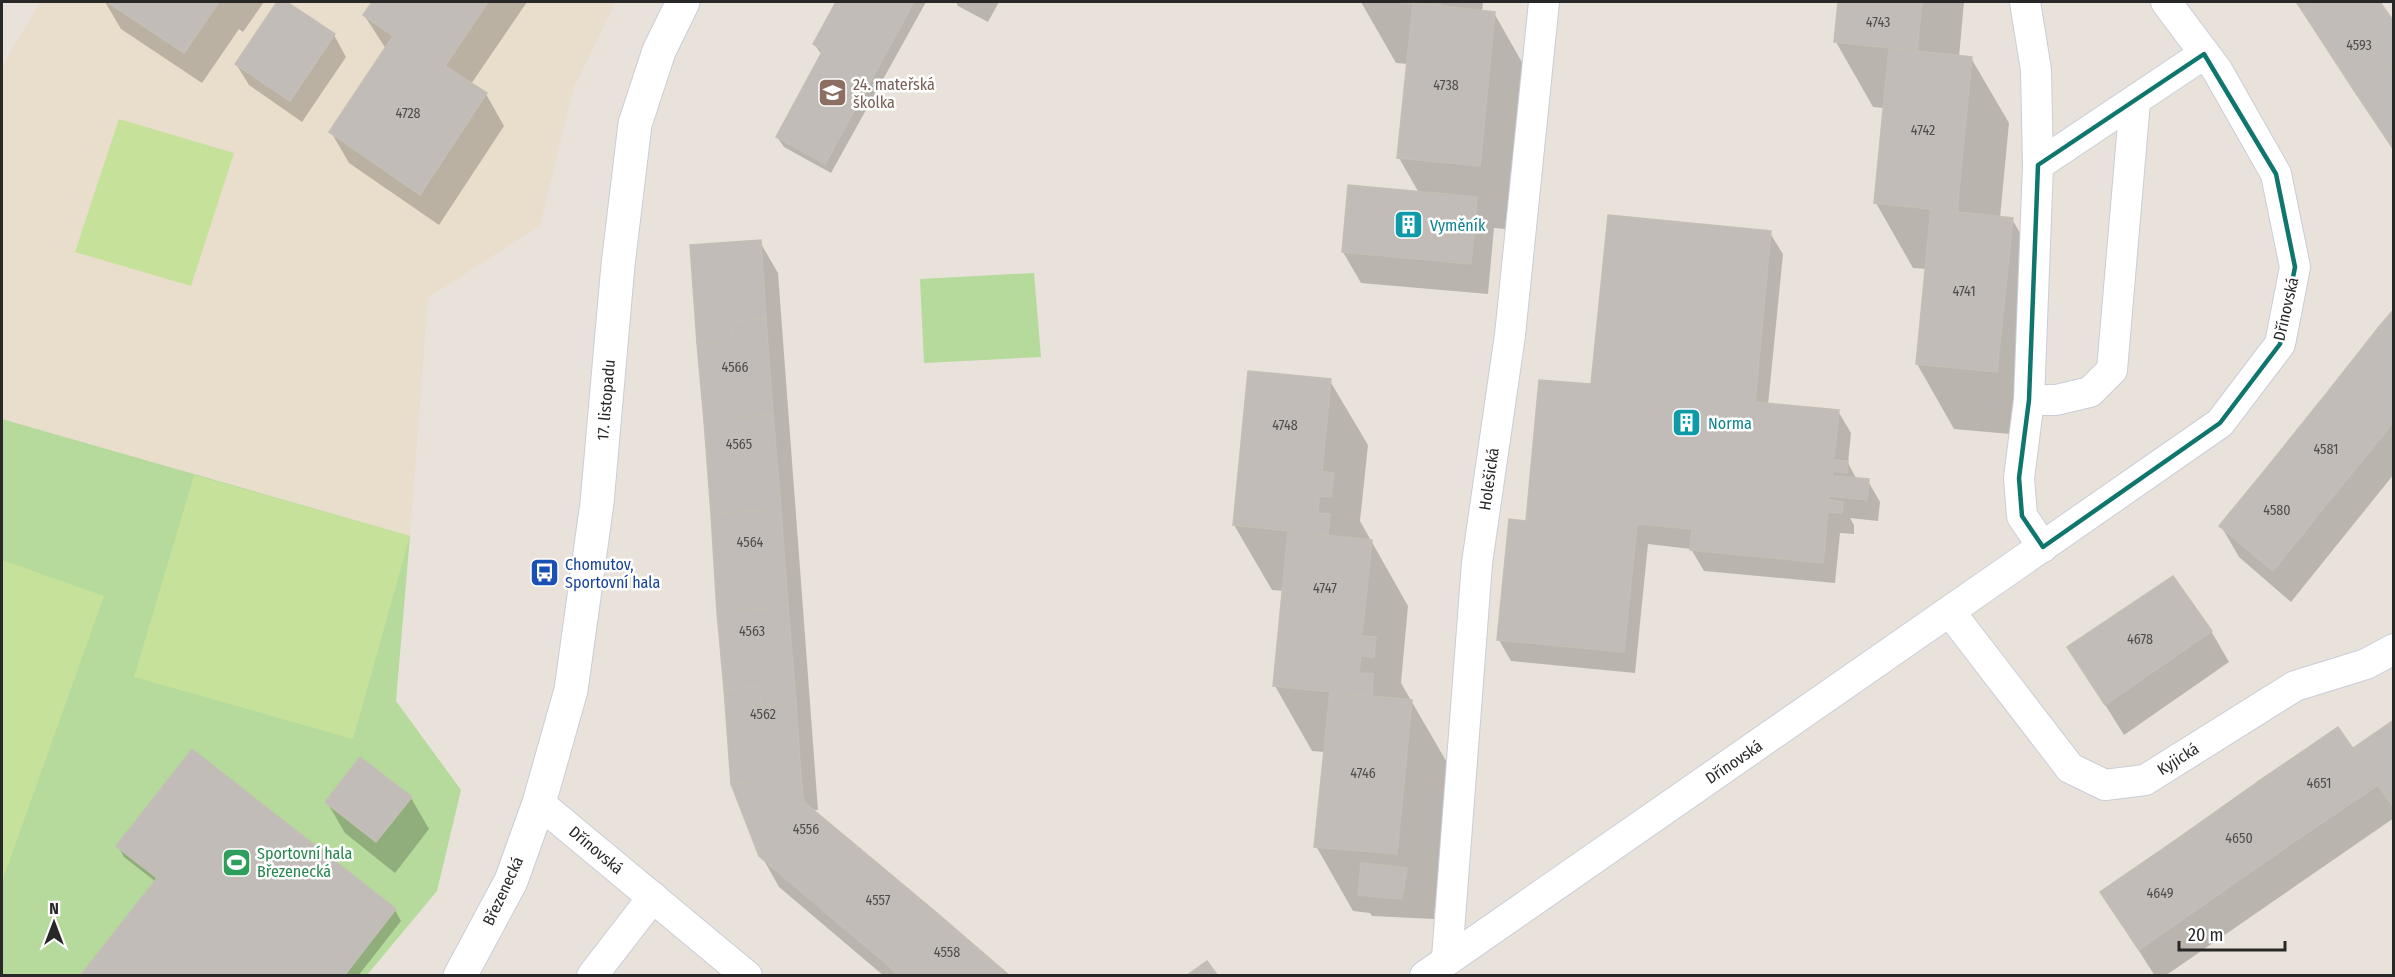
<svg xmlns="http://www.w3.org/2000/svg" width="2395" height="977" viewBox="0 0 2395 977" font-family="'Fira Sans Condensed',sans-serif">
<style>
.education{fill:#e9decc}
.green{fill:#b5da9c}
.pitch{fill:#c6e199}
.shadow{fill:#0003}
.building{fill:#c1bcb7;stroke:#c4beb5;stroke-width:1.5}
.lines{fill:none;stroke-linecap:round;stroke-linejoin:round}
.minor-casing{stroke:#c9cdd8;stroke-width:32}
.tertiary-casing{stroke:#c9cdd8;stroke-width:35}
.minor{stroke:#fff;stroke-width:30}
.tertiary{stroke:#fff;stroke-width:33}
.marked{fill:none;stroke:#0f766e;stroke-width:4.5;stroke-linejoin:round}
.labels{text-anchor:middle;dominant-baseline:central;stroke-width:5;stroke-linejoin:round;paint-order:stroke}
.number-label{font-size:14px;fill:#4e4d4c}
.education-label{font-size:16px;fill:#785e54;stroke:#fff;text-anchor:start}
.culture-label{font-size:16px;fill:#0d838f;stroke:#fff;text-anchor:start}
.street-label{font-size:16px;fill:#282828;stroke:#fff}
.transit-label{font-size:16px;fill:#164399;stroke:#fff;text-anchor:start}
.leisure-label{font-size:16px;fill:#27864d;stroke:#fff;text-anchor:start}
</style>
<rect width="100%" height="100%" fill="#e9e2db"/>
<path class="education" d="M 40,2 L 616,2 L 574,87 L 540,225 L 428,298 L 410,536 L 2,419 L 2,66 Z"/>
<g class="green">
<path d="M 1034,273 L 1041,357 L 924,363 L 920,279 Z"/>
<path d="M 2,419 L 410,536 L 396,701 L 461,790 L 437,891 L 367,975 L 2,975 Z"/>
</g>
<g class="pitch">
<path d="M 119,119 L 234,153 L 191,286 L 75,252 Z"/>
<path d="M 194,475 L 410,536 L 353,739 L 134,677 Z"/>
<path d="M 2,560 L 104,596 L 2,882 Z"/>
</g>
<g class="shadow">
<path d="M 105,2 L 264,2 L 243,32 L 239,29 L 202,83 L 121,29 Z"/>
<path d="M 279,2 L 284,2 L 334,35 L 346,57 L 302,122 L 249,85 L 236,64 Z"/>
<path d="M 373,2 L 527,2 L 471,84 L 486,94 L 504,126 L 439,225 L 349,163 L 331,132 L 386,49 L 364,15 Z"/>
<path d="M 838,2 L 926,2 L 831,173 L 784,147 L 777,137 L 822,55 L 814,44 Z"/>
<path d="M 956,2 L 999,2 L 988,22 L 958,6 Z"/>
<path d="M 1361,2 L 1483,2 L 1482,12 L 1494,13 L 1531,78 L 1517,230 L 1494,228 L 1488,294 L 1361,283 L 1343,252 L 1419,193 L 1399,158 L 1408,64 L 1396,63 Z"/>
<path d="M 1840,2 L 1964,2 L 1959,57 L 1971,58 L 2009,123 L 2000,218 L 2012,219 L 2049,284 L 2033,436 L 1954,429 L 1917,364 L 1927,269 L 1913,268 L 1876,203 L 1885,108 L 1873,107 L 1836,42 Z"/>
<path d="M 2297,2 L 2379,2 L 2394,24 L 2394,151 Z"/>
<path d="M 1770,233 L 1783,254 L 1768,405 L 1838,411 L 1851,433 L 1848,463 L 1856,478 L 1868,481 L 1880,502 L 1878,521 L 1850,518 L 1854,525 L 1854,534 L 1840,533 L 1835,583 L 1704,571 L 1691,549 L 1648,544 L 1635,673 L 1511,661 L 1499,640 L 1527,522 L 1593,386 Z"/>
<path d="M 760,242 L 778,273 L 818,810 L 814,810 L 1008,976 L 884,976 L 779,887 L 761,855 Z"/>
<path d="M 2394,311 L 2394,474 L 2291,602 L 2239,557 L 2221,526 Z"/>
<path d="M 1330,381 L 1368,445 L 1360,521 L 1408,606 L 1401,683 L 1449,766 L 1434,919 L 1372,916 L 1370,913 L 1353,911 L 1316,846 L 1325,752 L 1312,751 L 1275,686 L 1284,591 L 1272,590 L 1234,525 Z"/>
<path d="M 2211,631 L 2229,662 L 2124,735 L 2069,647 Z"/>
<path d="M 2394,722 L 2394,818 L 2165,976 L 2155,976 L 2102,893 L 2352,751 Z"/>
<path d="M 192,751 L 395,910 L 401,921 L 358,976 L 82,976 L 156,882 L 124,857 L 118,846 Z"/>
<path d="M 411,798 L 429,829 L 395,873 L 345,833 L 327,802 Z"/>
</g>
<g class="building">
<path d="M 107,2 L 219,2 L 184,53 Z"/>
<path d="M 277,2 L 287,2 L 335,34 L 290,101 L 235,64 Z"/>
<path d="M 372,2 L 488,2 L 445,66 L 487,93 L 420,195 L 329,132 L 393,36 L 363,15 Z"/>
<path d="M 836,2 L 914,2 L 825,164 L 776,137 L 823,50 L 813,44 Z"/>
<path d="M 1393,2 L 1440,2 L 1440,6 Z"/>
<path d="M 1838,2 L 1922,2 L 1917,51 L 1834,42 Z"/>
<path d="M 2296,2 L 2320,2 L 2303,12 Z"/>
<path d="M 2320,2 L 2380,2 L 2394,22 L 2394,67 L 2355,92 L 2303,12 Z"/>
<path d="M 1413,3 L 1495,12 L 1480,166 L 1397,158 Z"/>
<path d="M 1889,48 L 1972,57 L 1957,212 L 1874,203 Z"/>
<path d="M 2394,67 L 2394,150 L 2355,92 Z"/>
<path d="M 1348,185 L 1477,197 L 1471,264 L 1342,252 Z"/>
<path d="M 1931,209 L 2013,218 L 1997,372 L 1916,364 Z"/>
<path d="M 1608,215 L 1771,231 L 1755,402 L 1839,410 L 1834,460 L 1848,461 L 1847,473 L 1833,471 L 1832,476 L 1869,479 L 1867,500 L 1829,496 L 1829,500 L 1843,502 L 1842,513 L 1828,512 L 1823,563 L 1690,550 L 1692,529 L 1637,524 L 1624,652 L 1497,640 L 1509,519 L 1526,521 L 1539,380 L 1591,384 Z"/>
<path d="M 761,240 L 766,319 L 732,321 L 733,341 L 697,343 L 690,245 Z"/>
<path d="M 2394,309 L 2394,341 L 2378,328 Z"/>
<path d="M 766,319 L 773,414 L 704,421 L 697,343 L 733,341 L 732,321 Z"/>
<path d="M 2378,328 L 2394,341 L 2394,421 L 2384,434 L 2330,389 Z"/>
<path d="M 1248,371 L 1331,379 L 1322,471 L 1334,473 L 1331,497 L 1319,496 L 1318,513 L 1330,514 L 1328,535 L 1233,525 Z"/>
<path d="M 2330,389 L 2384,434 L 2334,495 L 2308,472 L 2294,488 L 2269,465 Z"/>
<path d="M 773,414 L 781,509 L 711,514 L 704,421 Z"/>
<path d="M 2269,465 L 2294,488 L 2308,472 L 2334,495 L 2273,571 L 2219,526 Z"/>
<path d="M 781,509 L 788,607 L 717,612 L 711,514 Z"/>
<path d="M 1288,531 L 1372,540 L 1362,636 L 1376,637 L 1374,657 L 1361,656 L 1359,673 L 1373,674 L 1372,696 L 1273,686 Z"/>
<path d="M 2173,576 L 2212,631 L 2105,705 L 2067,647 Z"/>
<path d="M 788,607 L 796,702 L 761,706 L 760,687 L 724,689 L 717,612 Z"/>
<path d="M 760,687 L 761,706 L 796,702 L 801,779 L 731,784 L 724,689 Z"/>
<path d="M 1330,692 L 1412,700 L 1397,854 L 1314,847 Z"/>
<path d="M 2394,720 L 2394,804 L 2392,805 L 2352,749 Z"/>
<path d="M 2338,727 L 2378,785 L 2298,839 L 2259,781 Z"/>
<path d="M 192,749 L 396,909 L 344,976 L 80,976 L 157,878 L 116,846 Z"/>
<path d="M 360,757 L 412,797 L 376,842 L 325,802 Z"/>
<path d="M 801,779 L 804,802 L 759,856 L 731,784 Z"/>
<path d="M 2259,781 L 2298,839 L 2219,894 L 2180,837 Z"/>
<path d="M 804,802 L 864,852 L 841,880 L 856,893 L 833,919 L 759,856 Z"/>
<path d="M 2180,837 L 2219,894 L 2139,950 L 2100,892 Z"/>
<path d="M 864,852 L 937,913 L 891,968 L 833,919 L 856,893 L 841,880 Z"/>
<path d="M 1361,863 L 1407,868 L 1402,899 L 1358,895 Z"/>
<path d="M 937,913 L 1010,976 L 899,976 L 891,968 Z"/>
<path d="M 1207,961 L 1218,976 L 1186,976 Z"/>
</g>
<g class="lines">
<defs>
<g id="minor">
<path d="M 2025,2 L 2036,70 L 2038,165 L 2029,400 L 2056,400 L 2090,392 L 2112,370 L 2135,101"/>
<path d="M 2038,165 L 2204,54"/>
<path d="M 2029,400 L 2019,478 L 2022,516 L 2043,547"/>
<path d="M 1950,612 L 2070,768 L 2105,785 L 2145,780 L 2295,686 L 2366,664 L 2394,649"/>
<path d="M 539,803 L 747,976"/>
<path d="M 1447,958 L 1477,563 L 1510,335 L 1544,2"/>
<path d="M 592,976 L 653,897"/>
<path d="M 1425,976 L 2220,423 L 2280,344 L 2295,267 L 2276,174 L 2217,70 L 2166,2"/>
</g>
<path id="tertiary" d="M 460,976 L 511,881 L 539,803 L 571,690 L 597,503 L 618,265 L 635,124 L 659,51 L 683,2"/>
</defs>
<use href="#minor" class="minor-casing"/>
<use href="#tertiary" class="tertiary-casing"/>
<use href="#minor" class="minor"/>
<use href="#tertiary" class="tertiary"/>
</g>
<path class="marked" d="M 2204,54 L 2276,174 L 2295,267 L 2280,344 L 2220,423 L 2043,547 L 2022,516 L 2019,478 L 2029,400 L 2038,165 Z"/>
<defs>
<symbol id="school-square" viewBox="-11 -11 22 22"><rect x="-9" y="-9" width="18" height="18" rx="4" fill="#8d6e63" stroke="#fff"/><path d="M0-5L7-2L0 1L-7-2ZM-4 1L0 2.5L4 1V4Q0 6-4 4Z" fill="#fff"/></symbol>
<symbol id="building-square" viewBox="-11 -11 22 22"><rect x="-9" y="-9" width="18" height="18" rx="4" fill="#0f9aa8" stroke="#fff"/><path d="M-4-6H4V6H1V3H-1V6H-4ZM-2.5-4.3h1.7v1.8h-1.7ZM.8-4.3h1.7v1.8H.8ZM-2.5-1h1.7V.8h-1.7ZM.8-1h1.7V.8H.8Z" fill="#fff"/></symbol>
<symbol id="bus-square" viewBox="-11 -11 22 22"><rect x="-9" y="-9" width="18" height="18" rx="4" fill="#1a4fb4" stroke="#fff"/><path d="M-5-6H5V4H4V6H2V4H-2V6H-4V4H-5ZM-3.5-4V0h7V-4ZM-3.5 1.2v1.5H-2V1.2ZM2 1.2v1.5H3.5V1.2Z" fill="#fff"/></symbol>
<symbol id="stadium-square" viewBox="-11 -11 22 22"><rect x="-9" y="-9" width="18" height="18" rx="4" fill="#2e9e5b" stroke="#fff"/><path d="M0-5a6.5 5 0 1 0 0 10a6.5 5 0 1 0 0-10ZM-3.5-1.8h7v3.6h-7Z" fill="#fff"/></symbol>
</defs>
<g fill-rule="evenodd">
<use href="#school-square" x="816" y="76" width="33" height="33"/>
<use href="#building-square" x="1392" y="208" width="33" height="33"/>
<use href="#building-square" x="1670" y="406" width="33" height="33"/>
<use href="#bus-square" x="528" y="556" width="33" height="33"/>
<use href="#stadium-square" x="220" y="846" width="33" height="33"/>
</g>
<g class="labels">
<g class="number-label">
<text x="1878" y="22">4743</text>
<text x="2359" y="45">4593</text>
<text x="1446" y="85">4738</text>
<text x="408" y="113">4728</text>
<text x="1923" y="130">4742</text>
<text x="1964" y="291">4741</text>
<text x="735" y="367">4566</text>
<text x="1285" y="425">4748</text>
<text x="739" y="444">4565</text>
<text x="2326" y="449">4581</text>
<text x="2277" y="510">4580</text>
<text x="750" y="542">4564</text>
<text x="1325" y="588">4747</text>
<text x="752" y="631">4563</text>
<text x="2140" y="639">4678</text>
<text x="763" y="714">4562</text>
<text x="1363" y="773">4746</text>
<text x="2319" y="783">4651</text>
<text x="806" y="829">4556</text>
<text x="2239" y="838">4650</text>
<text x="2160" y="893">4649</text>
<text x="878" y="900">4557</text>
<text x="947" y="952">4558</text>
</g>
<g class="education-label">
<text x="853" y="84">24. mateřská<tspan x="853" dy="18">školka</tspan></text>
</g>
<g class="culture-label">
<text x="1430" y="225">Vyměník</text>
<text x="1708" y="423">Norma</text>
</g>
<g class="street-label">
<text transform="translate(2286 309) rotate(-77)">Dřínovská</text>
<text transform="translate(606 400) rotate(-85)">17. listopadu</text>
<text transform="translate(1489 479) rotate(-82)">Holešická</text>
<text transform="translate(2178 759) rotate(-32)">Kyjická</text>
<text transform="translate(1734 762) rotate(-34)">Dřínovská</text>
<text transform="translate(596 850) rotate(40)">Dřínovská</text>
<text transform="translate(503 891) rotate(-65)">Březenecká</text>
</g>
<g class="transit-label">
<text x="565" y="564">Chomutov,<tspan x="565" dy="18">Sportovní hala</tspan></text>
</g>
<g class="leisure-label">
<text x="257" y="853">Sportovní hala<tspan x="257" dy="18">Březenecká</tspan></text>
</g>
</g>
<rect width="2395" height="977" fill="none" stroke="#282828" stroke-width="6"/>
<g transform="translate(54 923)" stroke="#ffffff" stroke-width="4.5" paint-order="stroke">
<path d="M0-4.5L10 22L0 15L-10 22Z" fill="#282828"/>
<text y="-9" font-size="16" font-weight="bold" text-anchor="middle" fill="#282828">N</text>
</g>
<path d="M2179 941v9h106v-9" fill="none" stroke="#282828" stroke-width="3"/>
<text x="2188" y="941" font-size="18" fill="#282828" stroke="#ffffff" stroke-width="4.5" paint-order="stroke">20 m</text>
</svg>
